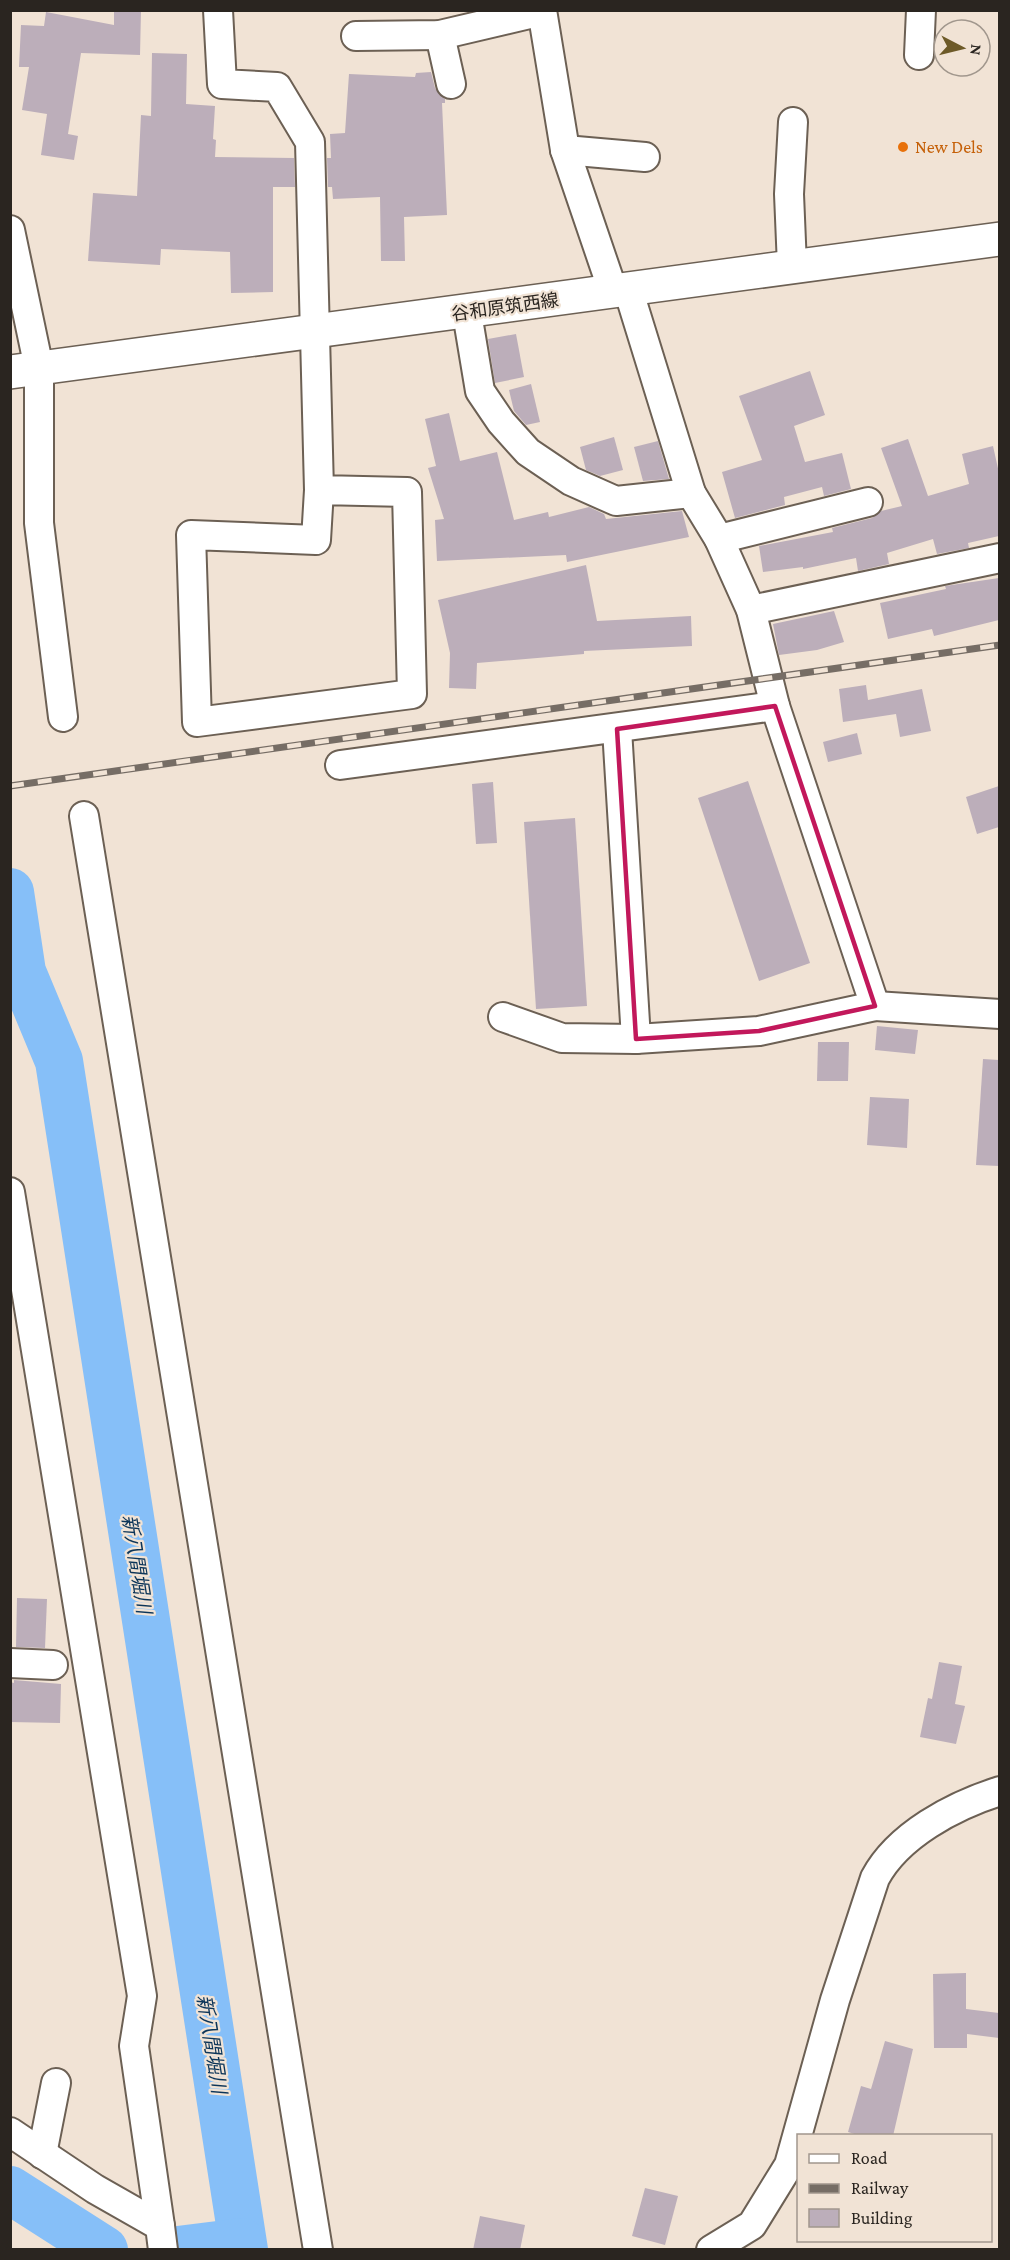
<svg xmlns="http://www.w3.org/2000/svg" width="1010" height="2260" viewBox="0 0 1010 2260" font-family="'Crimson Pro','Noto Sans JP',serif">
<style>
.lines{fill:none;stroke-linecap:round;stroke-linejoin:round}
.river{stroke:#86bff8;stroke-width:48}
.building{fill:#bcaeba}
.minor-casing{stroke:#6c6054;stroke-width:32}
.major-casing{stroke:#6c6054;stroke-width:36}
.minor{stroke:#fff;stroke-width:28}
.major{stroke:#fff;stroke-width:33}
.rail-casing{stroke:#766d65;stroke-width:7}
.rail{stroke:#f1e3d5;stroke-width:4.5;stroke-dasharray:14;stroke-linecap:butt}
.marked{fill:none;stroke:#c2185b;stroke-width:4.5;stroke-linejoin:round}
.food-dot{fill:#e8710a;stroke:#f1e3d5;stroke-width:2}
.labels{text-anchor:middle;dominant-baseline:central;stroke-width:4.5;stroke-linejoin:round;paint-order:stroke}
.food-label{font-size:18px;fill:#c56008;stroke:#f1e3d5;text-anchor:start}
.street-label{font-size:18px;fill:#2a2520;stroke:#f1e3d5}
.water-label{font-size:20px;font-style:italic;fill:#0c3559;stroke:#f1e3d5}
</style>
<rect width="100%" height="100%" fill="#f1e3d5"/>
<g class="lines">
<g class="river">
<path d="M 10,892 L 22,972 L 59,1061 L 244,2250"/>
<path d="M 10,2190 L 104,2250"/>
<path d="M 178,2250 L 242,2242"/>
</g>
</g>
<g class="building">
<path d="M 114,10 L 141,10 L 140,55 L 81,53 L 68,134 L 78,136 L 74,160 L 41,155 L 47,114 L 22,110 L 29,67 L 19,67 L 21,25 L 44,26 L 46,12 L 114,25 Z"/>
<path d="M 152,53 L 187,54 L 186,104 L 215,106 L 213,139 L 216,140 L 215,157 L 294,158 L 295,187 L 273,187 L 273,292 L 231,293 L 230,252 L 161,249 L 160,265 L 88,261 L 93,193 L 137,196 L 141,115 L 151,116 Z"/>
<path d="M 431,72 L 435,88 L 445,99 L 445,103 L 442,103 L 447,215 L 404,217 L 405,261 L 381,261 L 380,197 L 333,199 L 332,187 L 328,187 L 327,158 L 331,158 L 330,134 L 345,133 L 349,74 L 415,77 L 416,73 Z"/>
<path d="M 516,334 L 524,377 L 495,383 L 488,339 Z"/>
<path d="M 810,371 L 825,415 L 794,426 L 805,462 L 842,453 L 851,489 L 824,496 L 822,487 L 784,497 L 785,505 L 735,518 L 722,472 L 762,460 L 739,396 Z"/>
<path d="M 531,384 L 540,422 L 526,425 L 514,411 L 509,390 Z"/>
<path d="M 449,413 L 460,461 L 497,452 L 514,520 L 548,512 L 549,517 L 589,507 L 604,514 L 606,519 L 682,511 L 689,537 L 567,562 L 566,555 L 437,561 L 435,520 L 444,519 L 428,468 L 436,466 L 425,419 Z"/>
<path d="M 614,437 L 623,470 L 600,476 L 586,470 L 580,447 Z"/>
<path d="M 908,439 L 928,496 L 969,484 L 962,454 L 993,446 L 999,473 L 999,536 L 968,543 L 969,548 L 937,554 L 933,539 L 887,553 L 889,564 L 858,571 L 856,558 L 803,569 L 803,567 L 763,572 L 759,546 L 833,532 L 832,528 L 872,518 L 881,511 L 902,506 L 881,448 Z"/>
<path d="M 658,441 L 669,479 L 643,481 L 634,447 Z"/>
<path d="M 586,565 L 597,621 L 691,616 L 692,646 L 584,651 L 584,654 L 477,663 L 476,689 L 449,688 L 450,653 L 438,600 Z"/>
<path d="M 999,578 L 999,620 L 934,636 L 932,629 L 888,639 L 880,603 L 946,589 L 945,586 Z"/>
<path d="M 834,611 L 844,642 L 817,650 L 779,655 L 773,624 Z"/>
<path d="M 866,685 L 868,700 L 922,689 L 931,731 L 900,737 L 896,714 L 843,722 L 839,689 Z"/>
<path d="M 857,733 L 862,754 L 828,762 L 823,742 Z"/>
<path d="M 748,781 L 810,963 L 759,981 L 698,798 Z"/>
<path d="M 493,782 L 497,843 L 476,844 L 472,784 Z"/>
<path d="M 999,786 L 999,827 L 977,834 L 966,797 Z"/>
<path d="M 575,818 L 587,1006 L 536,1009 L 524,822 Z"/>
<path d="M 877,1026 L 918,1030 L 915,1054 L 875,1050 Z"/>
<path d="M 818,1042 L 849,1042 L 848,1081 L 817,1081 Z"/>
<path d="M 983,1059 L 999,1060 L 999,1166 L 976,1165 Z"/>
<path d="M 870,1097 L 909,1099 L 907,1148 L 867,1145 Z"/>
<path d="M 17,1598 L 47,1599 L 45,1648 L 16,1647 Z"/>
<path d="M 939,1662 L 962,1666 L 955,1704 L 965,1706 L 956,1744 L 920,1737 L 928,1698 L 932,1699 Z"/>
<path d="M 14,1680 L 61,1684 L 60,1723 L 10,1722 L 10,1682 L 14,1683 Z"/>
<path d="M 966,1973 L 966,2009 L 999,2013 L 999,2038 L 967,2034 L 967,2048 L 934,2048 L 933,1974 Z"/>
<path d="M 885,2041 L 913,2049 L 893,2136 L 861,2136 L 848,2132 L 861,2086 L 871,2089 Z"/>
<path d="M 645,2188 L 678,2196 L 665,2245 L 632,2236 Z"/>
<path d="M 480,2216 L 525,2225 L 520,2250 L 473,2250 Z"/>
</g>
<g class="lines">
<defs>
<g id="minor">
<path d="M 218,10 L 222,84 L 277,87 L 310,142 L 319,490 L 316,540 L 191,535 L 197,722 L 412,694 L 407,492 L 319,490"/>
<path d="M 542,10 L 565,150 L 613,291"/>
<path d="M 440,35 L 451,84"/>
<path d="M 356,36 L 440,35 L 542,11"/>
<path d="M 919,55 L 921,10"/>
<path d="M 565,150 L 645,157"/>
<path d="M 10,230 L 39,368 L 39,523 L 63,717"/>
<path d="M 792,266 L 789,194 L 793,122"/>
<path d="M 467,313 L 480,391 L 501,422 L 528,452 L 571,481 L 616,501 L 691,493"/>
<path d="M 719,539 L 868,502"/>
<path d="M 751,610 L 1000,558"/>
<path d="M 617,729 L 636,1039"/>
<path d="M 340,765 L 775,706"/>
<path d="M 84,816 L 318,2250"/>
<path d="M 875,1006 L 1000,1014"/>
<path d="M 503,1017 L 562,1038 L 636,1039 L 759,1031 L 875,1006 L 775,706 L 751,610 L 719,539 L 691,493 L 628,289"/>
<path d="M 10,1192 L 142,1996 L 134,2046 L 160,2226"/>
<path d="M 10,1663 L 53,1665"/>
<path d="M 10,2132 L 95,2189 L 160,2226 L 163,2250"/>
<path d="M 42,2154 L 56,2083"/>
<path d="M 711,2250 L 752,2225 L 789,2165 L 835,2000 L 875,1878 C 898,1835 953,1806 1000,1791"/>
</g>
<path id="major" d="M 10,372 L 1000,239"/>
</defs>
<use href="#minor" class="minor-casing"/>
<use href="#major" class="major-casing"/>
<use href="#minor" class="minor"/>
<use href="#major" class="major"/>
<defs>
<path id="rail" d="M 10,786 L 1000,645"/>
</defs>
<use href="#rail" class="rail-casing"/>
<use href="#rail" class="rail"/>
</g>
<path class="marked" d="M 775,706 L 875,1006 L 759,1031 L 636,1039 L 617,729 Z"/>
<circle class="food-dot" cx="903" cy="147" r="6"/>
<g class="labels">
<g class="food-label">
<text x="915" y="147">New Dels</text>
</g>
<g class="street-label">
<text transform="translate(505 307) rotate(-8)">谷和原筑西線</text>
</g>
<g class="water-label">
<text transform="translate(137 1564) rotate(81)">新八間堀川</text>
<text transform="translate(212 2044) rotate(81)">新八間堀川</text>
</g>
</g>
<rect width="1010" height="2260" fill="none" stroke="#2a2520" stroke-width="24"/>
<rect x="797" y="2134" width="195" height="108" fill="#f1e3d5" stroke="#a1978d" stroke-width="1.5"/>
<rect x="809" y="2154" width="30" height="9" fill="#ffffff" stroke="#a1978d" stroke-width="1.5"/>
<text x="851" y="2164" font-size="18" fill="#2a2520">Road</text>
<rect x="809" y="2184" width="30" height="9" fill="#766d65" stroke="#a1978d" stroke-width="1.5"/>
<text x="851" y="2194" font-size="18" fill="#2a2520">Railway</text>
<rect x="809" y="2209" width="30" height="18" fill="#bcaeba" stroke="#a1978d" stroke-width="1.5"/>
<text x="851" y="2224" font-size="18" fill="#2a2520">Building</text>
<g transform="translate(962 48) rotate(97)"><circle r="28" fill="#f1e3d5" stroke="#a1978d" stroke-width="1.5"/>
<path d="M0-4.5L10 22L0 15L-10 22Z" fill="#6d5a28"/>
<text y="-9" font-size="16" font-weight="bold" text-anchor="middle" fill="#2a2520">N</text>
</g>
</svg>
